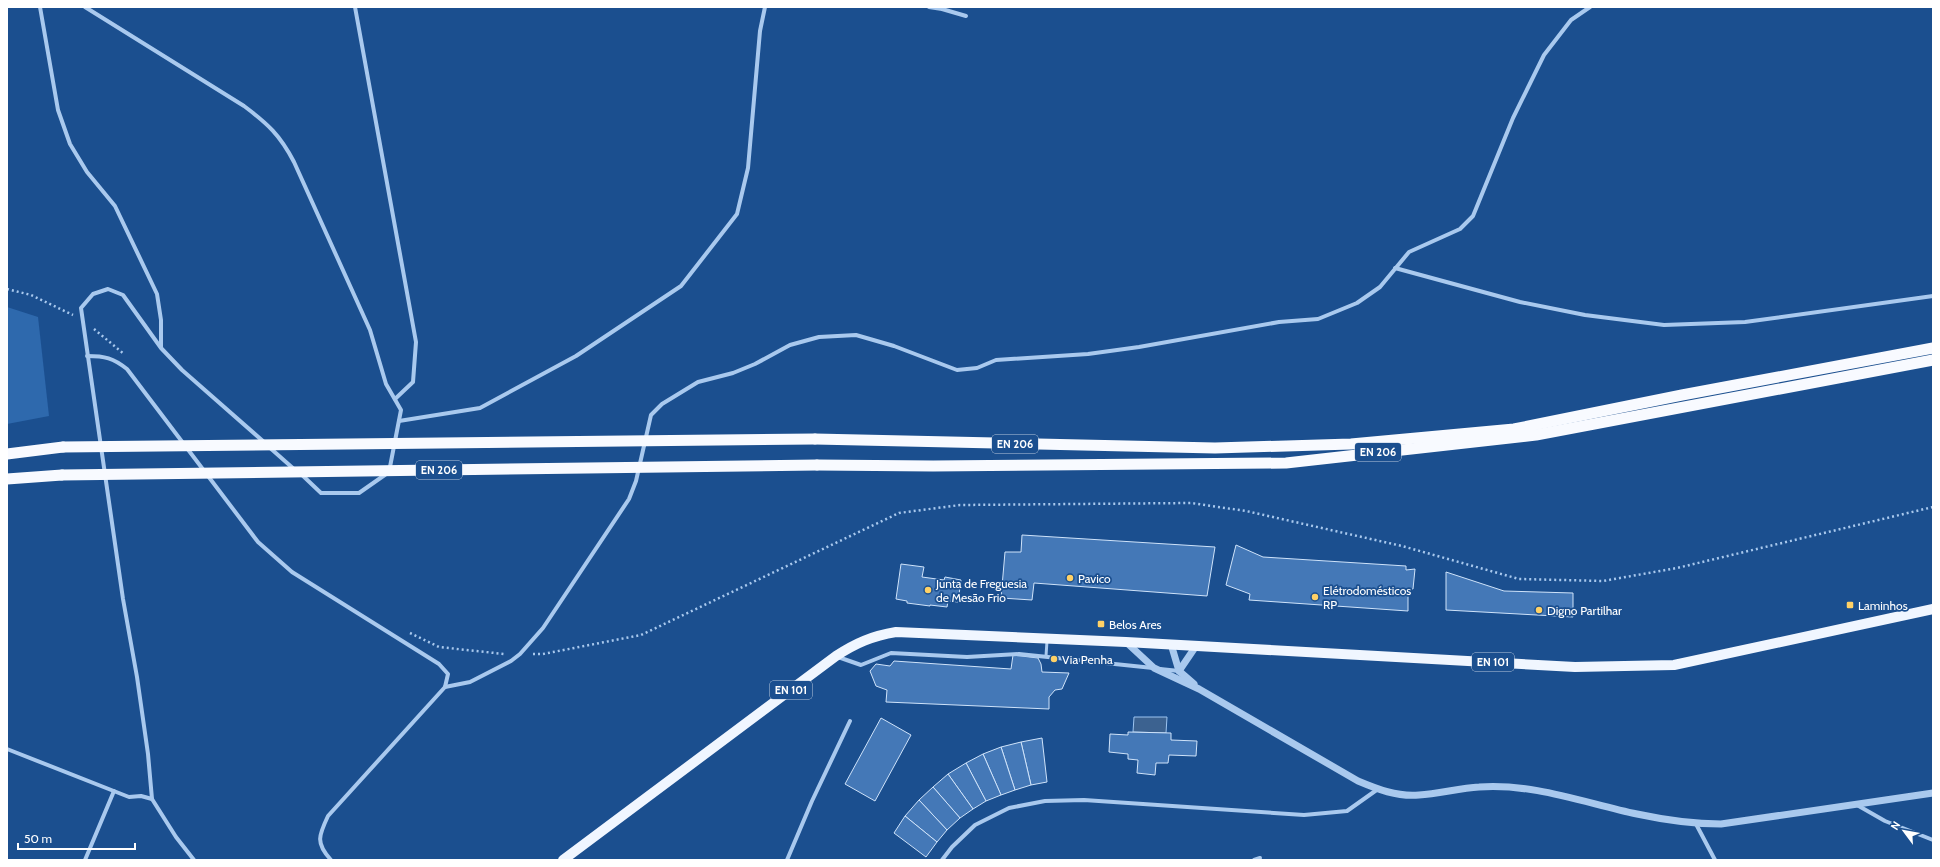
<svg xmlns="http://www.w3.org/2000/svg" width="1940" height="867" viewBox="0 0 1940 867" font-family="Cabin,sans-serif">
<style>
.green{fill:#2e69ad}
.water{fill:#3c6290;stroke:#9cc4f0}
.building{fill:#4478b7;stroke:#cfe3fa}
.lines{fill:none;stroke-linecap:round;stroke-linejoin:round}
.path{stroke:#a9c9ee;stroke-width:2.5;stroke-dasharray:2 3;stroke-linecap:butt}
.service{stroke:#a9c9ee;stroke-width:3}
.minor{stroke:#a9c9ee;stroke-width:4}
.tertiary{stroke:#a9c9ee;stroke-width:7}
.primary{stroke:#f0f6ff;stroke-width:10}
.trunk{stroke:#f8faff;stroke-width:11}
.trunk-bridge{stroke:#f8faff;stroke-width:11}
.poi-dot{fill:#ffd166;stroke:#1b4f8f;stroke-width:1.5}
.labels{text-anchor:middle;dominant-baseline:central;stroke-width:3.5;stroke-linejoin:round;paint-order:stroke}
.shield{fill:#1b4f8f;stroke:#bbcadd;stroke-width:1}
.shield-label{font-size:11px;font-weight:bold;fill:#fff}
.poi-label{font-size:12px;fill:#fff;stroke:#1b4f8f;text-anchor:start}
</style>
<rect width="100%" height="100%" fill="#1b4f8f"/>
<path class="green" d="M 7,307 L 38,317 L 49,416 L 7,424 Z"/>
<path class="water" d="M 1134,717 L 1167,717 L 1166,733 L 1133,732 Z"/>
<g class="building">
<path d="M 1022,535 L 1215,547 L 1207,596 L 1034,583 L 1032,600 L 1001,598 L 1005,552 L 1021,552 Z"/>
<path d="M 1236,545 L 1263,557 L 1406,566 L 1406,570 L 1415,569 L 1413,589 L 1408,589 L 1408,611 L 1249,600 L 1250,594 L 1226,585 Z"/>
<path d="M 901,564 L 924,567 L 922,577 L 944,580 L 945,577 L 961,580 L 958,602 L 948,601 L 947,607 L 930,605 L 930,606 L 907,603 L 907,601 L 896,599 Z"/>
<path d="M 1446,572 L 1504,591 L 1573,593 L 1573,617 L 1446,610 Z"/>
<path d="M 1013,655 L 1038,658 L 1041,664 L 1042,672 L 1069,673 L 1062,689 L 1055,690 L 1049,697 L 1049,709 L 886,702 L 887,690 L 876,686 L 870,671 L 876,664 L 890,666 L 894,661 L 1011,669 Z"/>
<path d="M 881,718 L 911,735 L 875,801 L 845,784 Z"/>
<path d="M 1128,732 L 1171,733 L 1171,740 L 1197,741 L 1196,756 L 1169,755 L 1168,763 L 1156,763 L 1155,775 L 1137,773 L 1138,760 L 1128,759 L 1128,754 L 1109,752 L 1110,734 L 1128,735 Z"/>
<path d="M 1042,738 L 1047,782 L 1031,785 L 1021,742 Z"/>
<path d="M 1021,742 L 1031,785 L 1015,790 L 1001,747 Z"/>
<path d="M 1001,747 L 1015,790 L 1001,795 L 983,754 Z"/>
<path d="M 983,754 L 1001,795 L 986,801 L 966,763 Z"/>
<path d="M 966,763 L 986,801 L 973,809 L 948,774 Z"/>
<path d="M 948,774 L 973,809 L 960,818 L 933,787 Z"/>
<path d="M 933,787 L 960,818 L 947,830 L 919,800 Z"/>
<path d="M 919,800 L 947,830 L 937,842 L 905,816 Z"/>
<path d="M 905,816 L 937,842 L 926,857 L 894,833 Z"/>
</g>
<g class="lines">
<g class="path">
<path d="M 7,289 L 31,295 L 73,315"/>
<path d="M 94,329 L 124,354"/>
<path d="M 410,633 L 439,647 L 504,654"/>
<path d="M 533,654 L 543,654 L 641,635 L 899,513 L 960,505 L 1191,503 L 1246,511 L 1402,546 L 1519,579 L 1603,581 L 1677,568 L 1933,507"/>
</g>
<path class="service" d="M 1046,656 L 1047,641"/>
<g class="minor">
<path d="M 40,7 L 58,110 L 70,144 L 87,172 L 115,206 L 157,294 L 161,320 L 161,347"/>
<path d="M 85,7 L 244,106 C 268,124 280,135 294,162 L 370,330 L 386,384 L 401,410 L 389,472 L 359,493 L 321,493 L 301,474"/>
<path d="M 355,7 L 416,342 L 413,382 L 395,399"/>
<path d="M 929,7 L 942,9 L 966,16"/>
<path d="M 1395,268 L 1520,302 L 1585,315 L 1664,325 L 1745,322 L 1933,296"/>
<path d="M 87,356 C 105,356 113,358 127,369 L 258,542 L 292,572 L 439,664 L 448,674 L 445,687 L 328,816 C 319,835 315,843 331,860"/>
<path d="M 399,421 L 480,408 L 576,356 L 681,286 L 737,214 L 748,168 L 760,31 L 765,7"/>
<path d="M 269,447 L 295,470"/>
<path d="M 838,657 L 861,665 L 891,653 L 967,657 L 1019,654 L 1153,668"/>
<path d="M 1160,669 L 1179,671"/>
<path d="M 445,687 L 470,682 L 511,661 L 520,654 L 543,628 L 629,499 L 636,481 L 651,415 L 662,404 L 698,382 L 733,373 L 755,364 L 790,345 L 819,337 L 856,335 L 894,346 L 957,370 L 977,368 L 996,360 L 1088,354 L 1139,347 L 1279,322 L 1318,319 L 1357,303 L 1380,287 L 1409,252 L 1460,229 L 1473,216 L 1513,118 L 1544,55 L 1571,20 L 1590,7"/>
<path d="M 7,749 L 129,797 L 141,796 L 152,799"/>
<path d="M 1857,805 L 1885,821 L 1933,840"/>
<path d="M 1696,824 L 1715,860"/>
<path d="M 85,860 L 114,791"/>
<path d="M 194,860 L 176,837 L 152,799 L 148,754 L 137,677 L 123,599 L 81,308 L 93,294 L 108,289 L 123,295 L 161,348 L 182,370 L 264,442"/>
<path d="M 787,860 L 812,801 L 850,721"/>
<path d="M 942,860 L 952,847 L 975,825 L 1009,808 L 1045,801 L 1084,800 L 1304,815 L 1347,811 L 1378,789"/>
<path d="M 1254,860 L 1260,858"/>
</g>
<g class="tertiary">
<path d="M 1126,642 L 1154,668 L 1199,689 L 1358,781 C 1377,789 1397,797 1419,795 C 1439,794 1459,788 1479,787 C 1533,783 1585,803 1637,814 C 1665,820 1693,824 1721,824 L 1933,793"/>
<path d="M 1171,644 L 1179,671 L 1194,684"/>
<path d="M 1179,671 L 1196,646"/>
</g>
<path class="primary" d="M 563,860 L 836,656 C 856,643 872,636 896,632 L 1126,642 L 1575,667 L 1674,665 L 1933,609"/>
<g class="trunk">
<path d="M 815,439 L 1215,448 L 1351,444 L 1514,429 L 1682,395 L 1933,348"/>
<path d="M 7,454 L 63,447"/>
<path d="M 817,465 L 933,466 L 1286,463 L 1536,435 L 1933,360"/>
<path d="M 7,479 L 62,475"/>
</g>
<g class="trunk-bridge">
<path d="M 63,447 L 815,439"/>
<path d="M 62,475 L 817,465"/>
</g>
</g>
<g class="poi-dot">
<circle cx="1070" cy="578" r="4"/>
<circle cx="928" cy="590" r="4"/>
<circle cx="1315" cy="597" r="4"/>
<rect x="1846" y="601" width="8" height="8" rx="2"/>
<circle cx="1539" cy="610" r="4"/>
<rect x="1097" y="620" width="8" height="8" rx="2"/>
<circle cx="1054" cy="659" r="4"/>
</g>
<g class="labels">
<g class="shield">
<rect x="992" y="435" width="46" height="18" rx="3"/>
<rect x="1355" y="443" width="46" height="18" rx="3"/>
<rect x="416" y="461" width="46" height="18" rx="3"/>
<rect x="1472" y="653" width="42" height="18" rx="3"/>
<rect x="770" y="681" width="42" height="18" rx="3"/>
</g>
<g class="shield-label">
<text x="1015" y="444">EN 206</text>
<text x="1378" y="452">EN 206</text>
<text x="439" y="470">EN 206</text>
<text x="1493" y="662">EN 101</text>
<text x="791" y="690">EN 101</text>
</g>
<g class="poi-label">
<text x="1078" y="578">Pavico</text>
<text x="936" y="583">Junta de Freguesia<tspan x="936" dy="14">de Mesão Frio</tspan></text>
<text x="1323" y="590">Elétrodomésticos<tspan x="1323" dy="14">RP</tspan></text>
<text x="1858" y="605">Laminhos</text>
<text x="1547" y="610">Digno Partilhar</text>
<text x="1109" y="624">Belos Ares</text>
<text x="1062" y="659">Via Penha</text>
</g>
</g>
<rect width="1940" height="867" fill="none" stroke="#ffffff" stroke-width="16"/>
<g transform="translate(1904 831) rotate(302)" stroke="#1b4f8f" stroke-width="3" paint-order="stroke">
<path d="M0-3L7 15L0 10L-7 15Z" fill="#ffffff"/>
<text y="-6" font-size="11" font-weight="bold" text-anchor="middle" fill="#ffffff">N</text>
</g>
<path d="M18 843v6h117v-6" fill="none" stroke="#ffffff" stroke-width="2"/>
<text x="24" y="843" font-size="12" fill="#ffffff" stroke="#1b4f8f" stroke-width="3" paint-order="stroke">50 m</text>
</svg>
